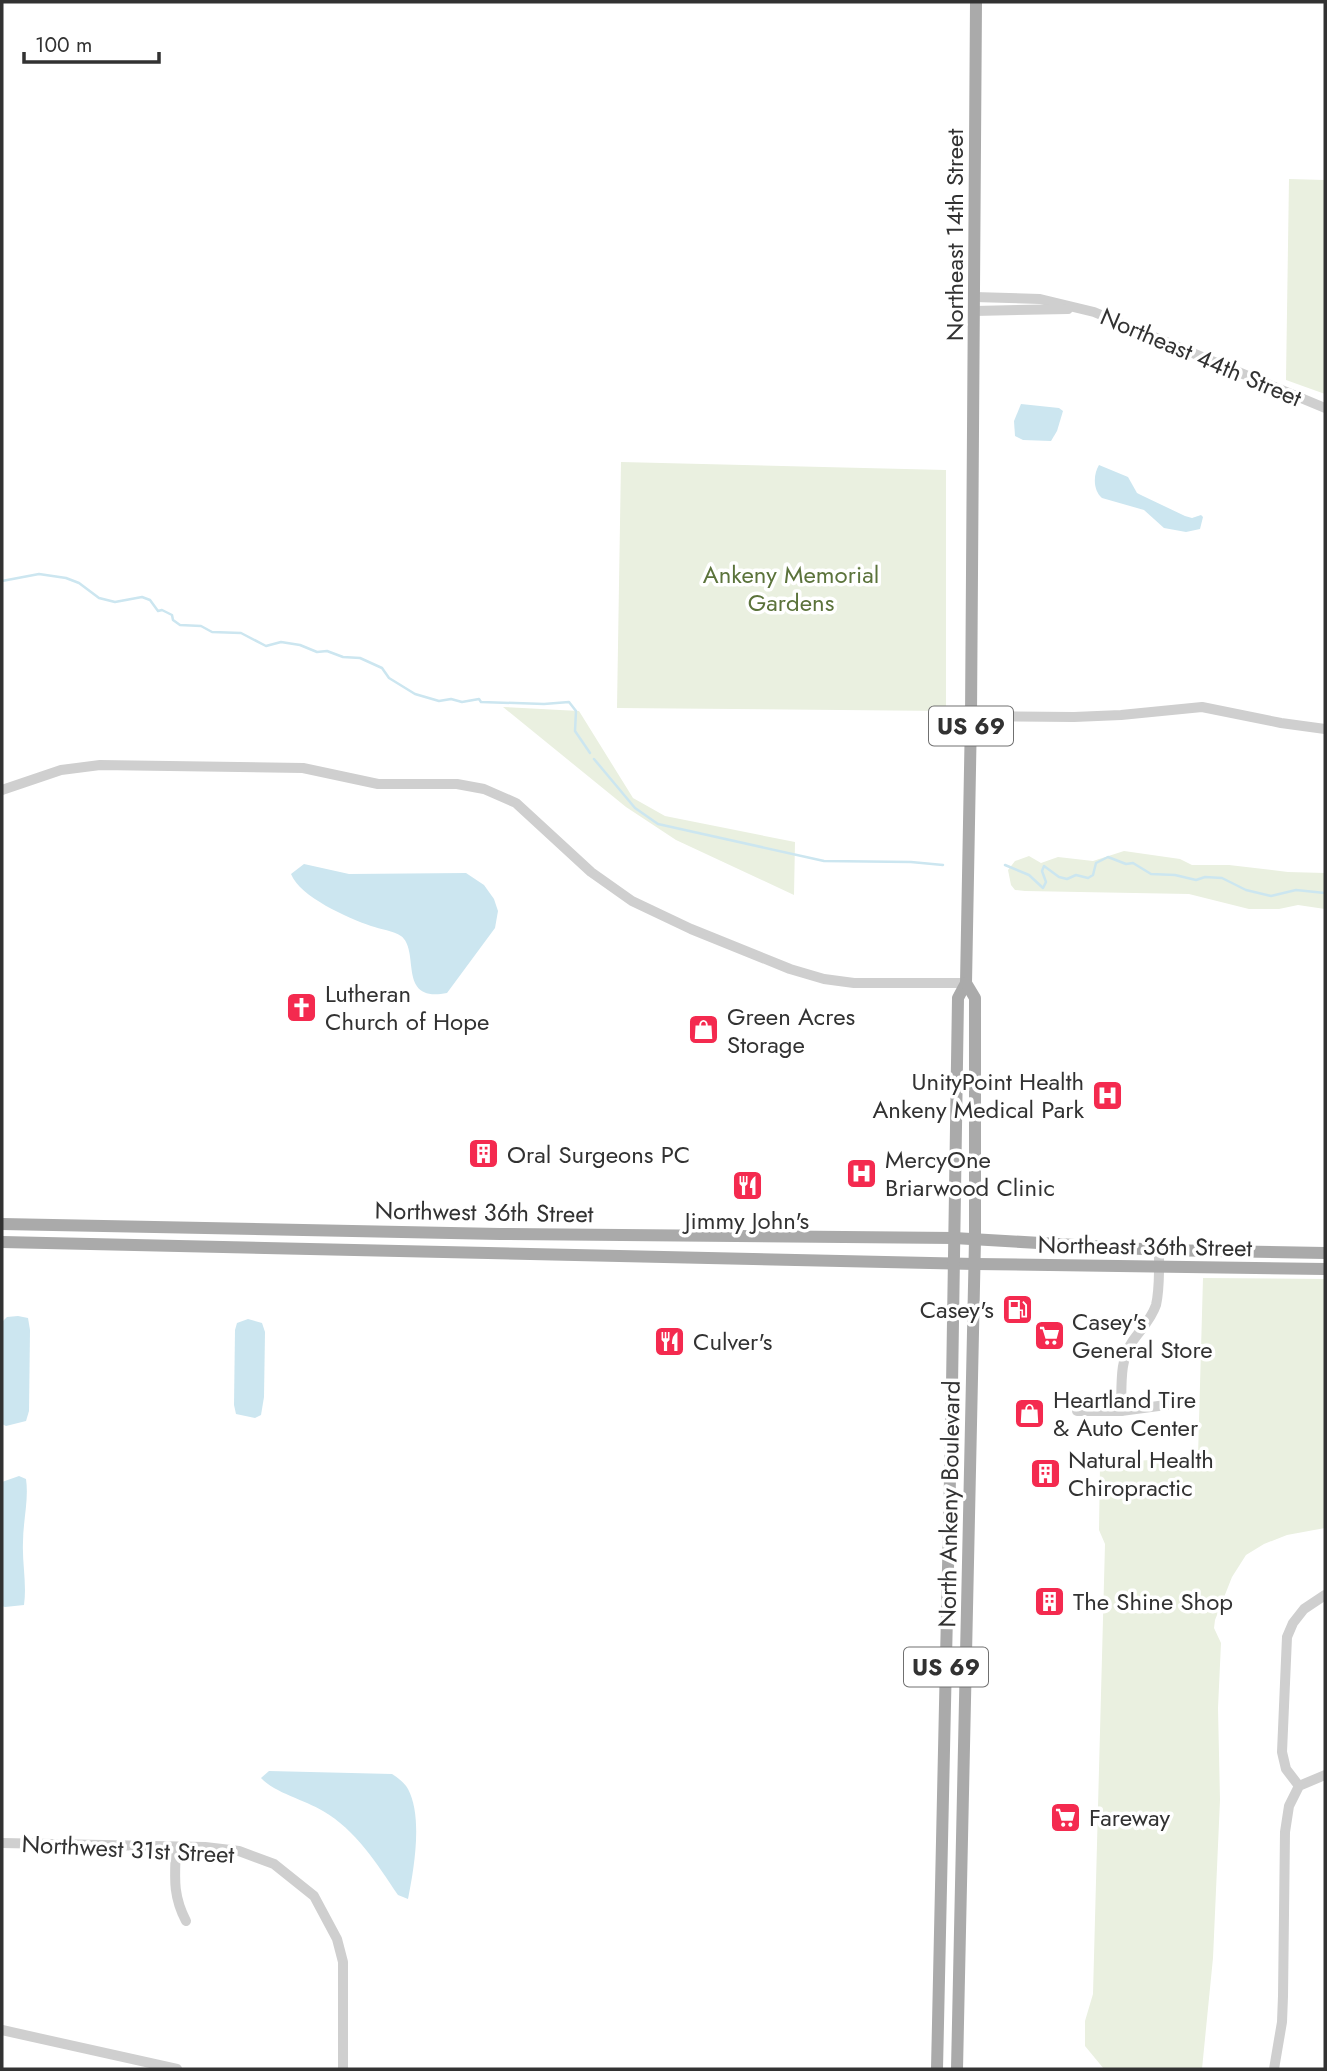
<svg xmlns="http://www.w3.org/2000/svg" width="1327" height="2071" viewBox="0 0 1327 2071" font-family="Jost,sans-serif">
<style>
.green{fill:#eaf0e0}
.water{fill:#cce6f0}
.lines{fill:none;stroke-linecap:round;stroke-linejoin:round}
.stream{stroke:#cce6f0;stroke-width:2.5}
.minor{stroke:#cfcfcf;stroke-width:10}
.major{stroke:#aaa;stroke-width:12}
.labels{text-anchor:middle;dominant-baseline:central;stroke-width:7;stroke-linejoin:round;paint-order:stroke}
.shield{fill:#fff;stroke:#707070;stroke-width:2}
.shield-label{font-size:23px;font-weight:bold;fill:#323232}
.street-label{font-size:24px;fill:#323232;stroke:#fff}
.park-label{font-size:24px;fill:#5b733b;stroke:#fff}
.poi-label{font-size:24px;fill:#323232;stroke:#fff;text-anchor:start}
</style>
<rect width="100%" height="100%" fill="#fff"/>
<g class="green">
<path d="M 1289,179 L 1325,180 L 1325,394 L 1286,380 Z"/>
<path d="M 621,462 L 946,470 L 946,711 L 617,708 Z"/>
<path d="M 503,707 L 579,711 L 633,798 L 665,816 L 795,842 L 794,895 L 676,840 L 626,807 Z"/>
<path d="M 1124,851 L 1180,859 L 1192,865 L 1229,865 L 1288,872 L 1325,873 L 1325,909 L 1298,905 L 1279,909 L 1249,909 L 1189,894 L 1025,891 L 1015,890 L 1011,885 L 1008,870 L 1015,861 L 1029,856 L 1041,863 L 1058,857 L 1093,861 Z"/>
<path d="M 1203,1278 L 1325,1279 L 1325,1528 L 1287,1535 L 1264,1544 L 1246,1555 L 1232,1577 L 1215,1620 L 1214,1628 L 1221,1643 L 1218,1708 L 1220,1800 L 1213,1958 L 1202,2069 L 1104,2069 L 1085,2046 L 1085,2021 L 1093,1994 L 1105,1544 L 1099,1530 L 1100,1464 L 1198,1456 Z"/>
</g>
<g class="water">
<path d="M 1021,404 L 1059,408 L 1063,411 L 1057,431 L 1051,441 L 1023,440 L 1015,436 L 1014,421 Z"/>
<path d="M 1099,465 L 1128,477 L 1137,493 L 1143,496 L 1185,516 L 1192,518 L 1201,515 L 1203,517 L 1200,529 L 1186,532 L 1164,528 L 1144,510 L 1102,498 C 1093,490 1093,475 1099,465 Z"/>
<path d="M 304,864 L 349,874 L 466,873 L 484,885 L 494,899 L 498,911 L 495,928 L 447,993 C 396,1003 421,951 401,936 C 394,931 380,929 371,926 C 348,918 300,897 291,874 Z"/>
<path d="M 18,1316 L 28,1318 L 30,1330 L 29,1411 L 26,1421 L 6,1426 L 2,1424 L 2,1322 L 7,1317 Z"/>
<path d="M 248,1319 L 262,1323 L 265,1332 L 264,1397 L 261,1415 L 255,1418 L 236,1414 L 234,1405 L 235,1330 L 237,1323 Z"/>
<path d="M 19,1476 L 26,1479 C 29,1500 23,1521 23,1542 C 22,1563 27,1584 24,1605 L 5,1607 L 2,1606 L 2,1482 Z"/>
<path d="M 269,1771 L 392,1774 C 398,1778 405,1783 408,1789 C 423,1817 414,1869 408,1899 L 398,1895 C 377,1864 356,1830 323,1811 C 305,1800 275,1793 261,1778 Z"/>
</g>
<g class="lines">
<g class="stream">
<path d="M 2,581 L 39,574 L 66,578 L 79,583 L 99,598 L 115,602 L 142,597 L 150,600 L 158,611 L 162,610 L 172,615 L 173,620 L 180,625 L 201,626 L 212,632 L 241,633 L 266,646 L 281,642 L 300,645 L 317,652 L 327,651 L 343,657 L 360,658 L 382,668 L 389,678 L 415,694 L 439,701 L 451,699 L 462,702 L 479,699 L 481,702 L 544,704 L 569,702 L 576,711 L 575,731 L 590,753"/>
<path d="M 594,759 L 635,808 L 658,824 L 824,861 L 911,862 L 943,865"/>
<path d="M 1005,865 L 1029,875 L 1043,888 L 1046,882 L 1042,871 L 1044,866 L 1059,877 L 1067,879 L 1076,875 L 1088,878 L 1093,875 L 1096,863 L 1108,857 L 1126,864 L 1133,863 L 1151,874 L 1175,875 L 1196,880 L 1205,877 L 1222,878 L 1246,890 L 1271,896 L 1296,890 L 1325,893"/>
</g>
<g class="minor">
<path d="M 974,297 L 1040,299 L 1094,312 L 1325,408"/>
<path d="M 974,311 L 1068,309"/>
<path d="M 971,716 L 1074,717 L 1121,715 L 1202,707 L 1281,723 L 1325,729"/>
<path d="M 2,790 L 61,770 L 100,765 L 303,768 L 378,784 L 457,784 L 484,789 L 516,803 L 591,872 L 632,901 L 691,929 L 790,969 L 824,979 L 854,983 L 966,983"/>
<path d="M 1077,1411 L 1121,1411 L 1181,1403"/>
<path d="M 1121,1411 C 1122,1387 1119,1361 1132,1342 C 1141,1329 1151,1320 1156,1305 C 1160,1288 1159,1268 1159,1250"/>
<path d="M 1299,1786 L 1286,1769 L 1282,1752 L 1287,1637 L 1293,1623 L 1304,1609 L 1325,1595"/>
<path d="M 2,1843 L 205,1847 L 239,1851 L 274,1864 L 314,1896 L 337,1939 L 343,1962 L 343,2069"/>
<path d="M 176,1847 C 175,1876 172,1894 186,1921"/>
<path d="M 2,2030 L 177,2069"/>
<path d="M 1274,2069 L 1282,2022 L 1283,1996 L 1285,1832 L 1289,1806 L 1299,1786 L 1325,1775"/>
</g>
<g class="major">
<path d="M 2,1224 L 500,1234 L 954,1238 L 1159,1250 L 1325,1253"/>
<path d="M 2,1242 L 975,1264 L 1325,1269"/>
<path d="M 937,2069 L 952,1386 L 958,998 L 966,983 L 971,716 L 976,2"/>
<path d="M 957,2069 L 975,1240 L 975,998 L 966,983"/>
</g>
</g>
<defs>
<symbol id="church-square" viewBox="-11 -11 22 22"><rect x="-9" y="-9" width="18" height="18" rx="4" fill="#f42a4f" stroke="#fff"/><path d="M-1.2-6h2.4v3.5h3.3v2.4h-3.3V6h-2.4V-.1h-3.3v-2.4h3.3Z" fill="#fff"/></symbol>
<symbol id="shop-square" viewBox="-11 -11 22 22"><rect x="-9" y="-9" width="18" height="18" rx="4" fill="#f42a4f" stroke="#fff"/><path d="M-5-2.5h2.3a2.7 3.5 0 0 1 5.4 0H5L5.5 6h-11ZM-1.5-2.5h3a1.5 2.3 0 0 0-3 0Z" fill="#fff"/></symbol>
<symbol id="hospital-square" viewBox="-11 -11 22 22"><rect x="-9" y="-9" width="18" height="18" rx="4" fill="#f42a4f" stroke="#fff"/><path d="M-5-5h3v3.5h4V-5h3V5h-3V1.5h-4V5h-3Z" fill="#fff"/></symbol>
<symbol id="building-square" viewBox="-11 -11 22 22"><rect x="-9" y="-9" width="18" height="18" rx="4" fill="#f42a4f" stroke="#fff"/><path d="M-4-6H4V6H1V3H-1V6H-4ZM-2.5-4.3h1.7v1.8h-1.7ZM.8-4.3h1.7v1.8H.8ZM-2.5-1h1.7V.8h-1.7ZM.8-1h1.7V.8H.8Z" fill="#fff"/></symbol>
<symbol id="restaurant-square" viewBox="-11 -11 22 22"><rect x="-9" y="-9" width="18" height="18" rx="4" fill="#f42a4f" stroke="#fff"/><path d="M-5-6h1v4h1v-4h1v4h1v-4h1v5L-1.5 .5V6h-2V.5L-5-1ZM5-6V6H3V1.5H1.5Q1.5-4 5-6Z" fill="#fff"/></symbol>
<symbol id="fuel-square" viewBox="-11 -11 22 22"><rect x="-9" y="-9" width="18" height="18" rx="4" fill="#f42a4f" stroke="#fff"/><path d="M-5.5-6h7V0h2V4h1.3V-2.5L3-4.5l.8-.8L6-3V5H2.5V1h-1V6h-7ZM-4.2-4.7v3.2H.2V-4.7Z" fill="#fff"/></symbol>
<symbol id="supermarket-square" viewBox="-11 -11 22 22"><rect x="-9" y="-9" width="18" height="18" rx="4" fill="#f42a4f" stroke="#fff"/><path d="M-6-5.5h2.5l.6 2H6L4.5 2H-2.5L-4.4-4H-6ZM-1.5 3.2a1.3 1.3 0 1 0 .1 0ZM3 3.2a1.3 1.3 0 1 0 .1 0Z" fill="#fff"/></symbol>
</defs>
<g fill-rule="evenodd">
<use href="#church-square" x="284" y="990" width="35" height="35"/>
<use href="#shop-square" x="686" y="1012" width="35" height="35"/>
<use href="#hospital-square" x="1090" y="1078" width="35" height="35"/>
<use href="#building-square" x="466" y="1136" width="35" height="35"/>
<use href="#hospital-square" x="844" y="1156" width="35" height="35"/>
<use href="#restaurant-square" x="730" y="1168" width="35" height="35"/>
<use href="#fuel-square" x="1000" y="1292" width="35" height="35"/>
<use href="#supermarket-square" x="1032" y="1318" width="35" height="35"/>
<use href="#restaurant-square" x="652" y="1324" width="35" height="35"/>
<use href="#shop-square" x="1012" y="1396" width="35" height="35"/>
<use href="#building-square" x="1028" y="1456" width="35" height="35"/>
<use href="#building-square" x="1032" y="1584" width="35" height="35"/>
<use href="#supermarket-square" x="1048" y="1800" width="35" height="35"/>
</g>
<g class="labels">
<g class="shield">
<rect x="929" y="706.5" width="84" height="39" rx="5"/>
<rect x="904" y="1647.5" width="84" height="39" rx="5"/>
</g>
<g class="shield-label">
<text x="971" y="726">US 69</text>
<text x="946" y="1667">US 69</text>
</g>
<g class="street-label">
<text transform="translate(954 235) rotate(-90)">Northeast 14th Street</text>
<text transform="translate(1201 357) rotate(23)">Northeast 44th Street</text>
<text transform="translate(484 1212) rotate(1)">Northwest 36th Street</text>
<text transform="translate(1145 1246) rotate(1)">Northeast 36th Street</text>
<text transform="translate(949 1504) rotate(-89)">North Ankeny Boulevard</text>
<text transform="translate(128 1849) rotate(3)">Northwest 31st Street</text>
</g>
<g class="park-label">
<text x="791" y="574">Ankeny Memorial<tspan x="791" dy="28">Gardens</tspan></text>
</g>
<g class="poi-label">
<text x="325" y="993">Lutheran<tspan x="325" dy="28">Church of Hope</tspan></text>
<text x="727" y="1016">Green Acres<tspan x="727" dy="28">Storage</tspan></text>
<text x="1084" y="1081" text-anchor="end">UnityPoint Health<tspan x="1084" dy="28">Ankeny Medical Park</tspan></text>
<text x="507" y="1154">Oral Surgeons PC</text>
<text x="885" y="1159">MercyOne<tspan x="885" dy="28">Briarwood Clinic</tspan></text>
<text x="747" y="1220" text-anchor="middle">Jimmy John's</text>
<text x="994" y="1309" text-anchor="end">Casey's</text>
<text x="1072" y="1321">Casey's<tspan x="1072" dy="28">General Store</tspan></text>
<text x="693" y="1341">Culver's</text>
<text x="1053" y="1399">Heartland Tire<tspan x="1053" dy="28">&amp; Auto Center</tspan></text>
<text x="1068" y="1459">Natural Health<tspan x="1068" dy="28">Chiropractic</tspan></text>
<text x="1073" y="1601">The Shine Shop</text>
<text x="1089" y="1817">Fareway</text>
</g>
</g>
<rect width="1327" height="2071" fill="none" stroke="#323232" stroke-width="7"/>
<path d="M24 52v10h135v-10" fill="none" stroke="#323232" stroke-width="3.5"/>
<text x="35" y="52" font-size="21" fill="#323232" stroke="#ffffff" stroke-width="5" paint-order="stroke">100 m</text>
</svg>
